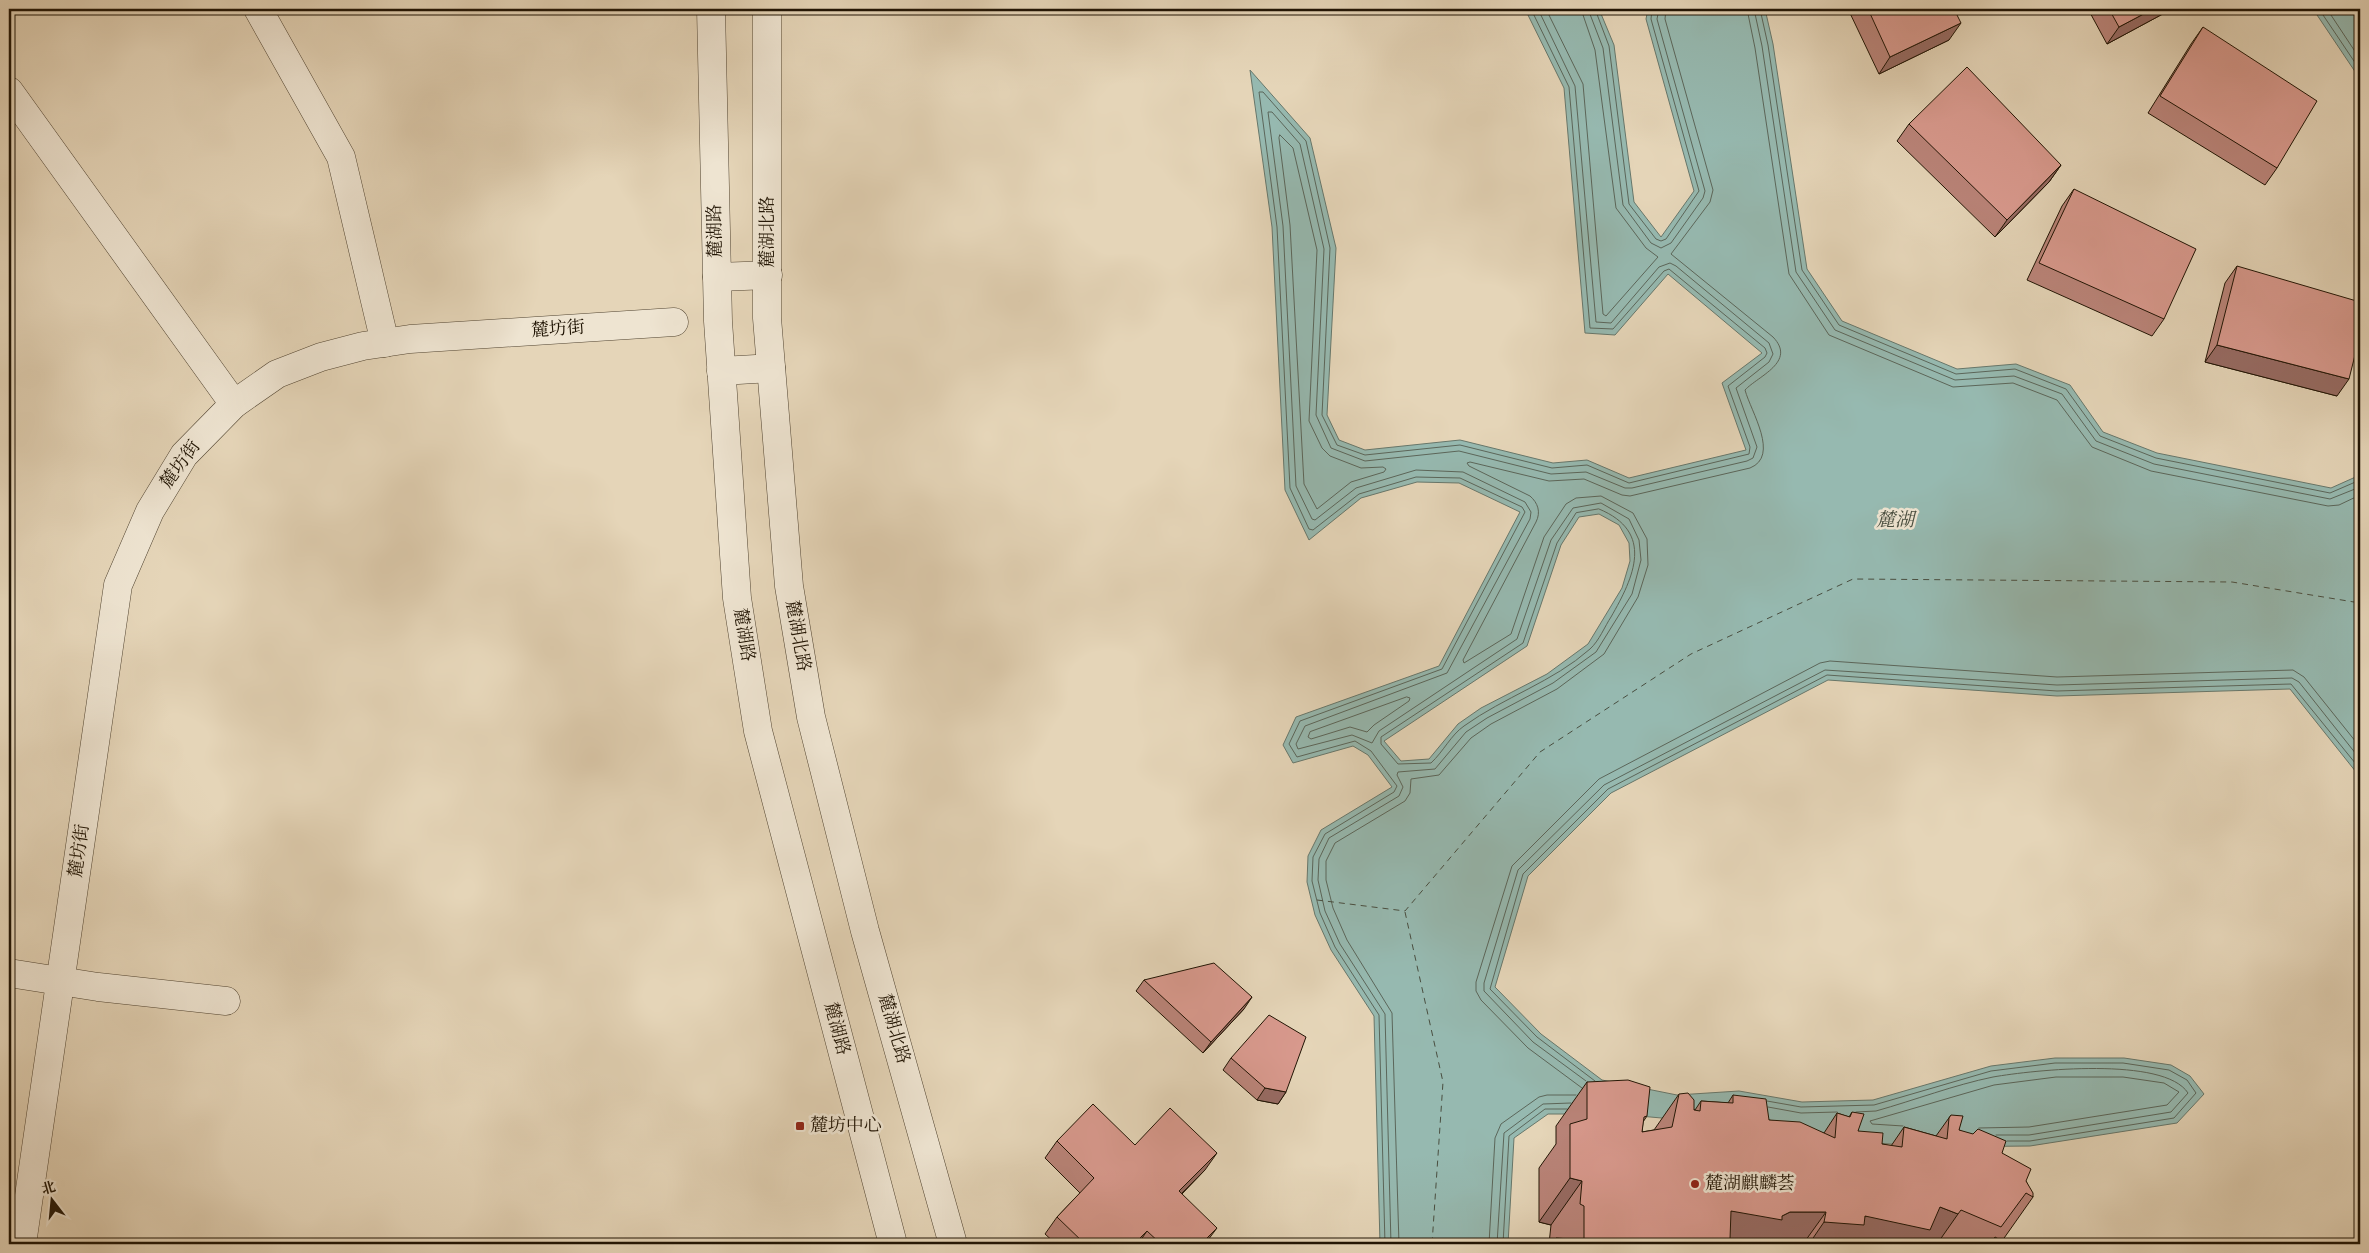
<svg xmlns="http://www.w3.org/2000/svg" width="2369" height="1253" viewBox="0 0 2369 1253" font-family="Vollkorn,'Noto Serif SC',serif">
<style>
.water{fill:#96b9b0;stroke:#67776b;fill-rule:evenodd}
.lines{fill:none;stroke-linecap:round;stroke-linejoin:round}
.shore{stroke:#5b665a;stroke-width:1}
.ferry{stroke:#494e40;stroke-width:1;stroke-dasharray:6 5;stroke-linecap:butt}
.minor-casing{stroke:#514431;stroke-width:29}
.minor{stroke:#eee4d1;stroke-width:28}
.wall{fill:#ba8479;stroke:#201404}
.shaded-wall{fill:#976b63;stroke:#201404}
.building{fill:#d8998d;stroke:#201404}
.poi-dot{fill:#8f2418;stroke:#eee4d1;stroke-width:2}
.labels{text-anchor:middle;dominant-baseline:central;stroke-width:5;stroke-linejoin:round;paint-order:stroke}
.street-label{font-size:18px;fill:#201404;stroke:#eee4d1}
.poi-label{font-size:18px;fill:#201404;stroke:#eee4d1;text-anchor:start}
.water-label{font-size:19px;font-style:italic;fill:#494e40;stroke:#eee4d1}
</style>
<rect width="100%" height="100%" fill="#e5d5b8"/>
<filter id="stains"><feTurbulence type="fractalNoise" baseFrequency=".004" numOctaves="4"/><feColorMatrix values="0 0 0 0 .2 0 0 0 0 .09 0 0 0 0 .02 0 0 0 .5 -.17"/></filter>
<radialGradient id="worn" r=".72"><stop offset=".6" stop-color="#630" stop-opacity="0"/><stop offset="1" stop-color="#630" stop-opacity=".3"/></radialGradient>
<g class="water">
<path d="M 1525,9 L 1599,9 L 1614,45 L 1634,202 L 1661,237 L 1694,191 L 1646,19 L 1648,9 L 1765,9 L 1773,44 L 1807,269 L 1842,321 L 1957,369 L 2016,364 L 2070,385 L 2103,432 L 2157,453 L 2331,488 L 2360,475 L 2360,777 L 2290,689 L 2057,696 L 1828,680 L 1611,793 L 1528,876 L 1495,987 L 1541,1034 L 1602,1080 L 1677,1095 L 1739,1091 L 1802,1102 L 1873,1100 L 1991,1066 L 2055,1058 L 2124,1058 L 2171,1065 L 2190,1076 L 2204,1094 L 2177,1123 L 2030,1146 L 1926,1147 L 1818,1138 L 1706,1122 L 1617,1114 L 1548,1114 L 1514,1138 L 1508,1244 L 1380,1244 L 1374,1016 L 1331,950 L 1315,915 L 1307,882 L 1308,856 L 1321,830 L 1392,787 L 1368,755 L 1353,746 L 1293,763 L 1283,745 L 1296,717 L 1439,666 L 1520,512 L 1459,483 L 1417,482 L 1361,498 L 1309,540 L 1285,490 L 1272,227 L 1250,70 L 1310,138 L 1336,248 L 1327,415 L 1339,440 L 1365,450 L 1460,440 L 1553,463 L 1587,460 L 1629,478 L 1746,450 L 1722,383 L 1762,353 L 1668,274 L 1615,335 L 1585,333 L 1564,88 ZM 1599,514 L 1619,525 L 1629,543 L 1630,561 L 1622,588 L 1588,644 L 1547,674 L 1481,708 L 1458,724 L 1429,759 L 1401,761 L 1384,741 L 1527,646 L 1561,545 L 1579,517 Z"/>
<path d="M 2313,9 L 2360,9 L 2360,79 Z"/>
</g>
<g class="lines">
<g class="shore">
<path d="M 1546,9 L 1583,84 L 1603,314 L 1606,316 L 1658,257 L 1646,248 L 1616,208 L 1595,50 L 1581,9"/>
<path d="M 1588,9 L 1603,48 L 1623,205 L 1651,243 L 1661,248 L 1671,243 L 1703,198 L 1705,191 L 1657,19 L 1659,9"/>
<path d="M 1595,9 L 1609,46 L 1629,204 L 1656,239 L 1661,241 L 1666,239 L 1699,191 L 1651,19 L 1652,9"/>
<path d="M 1747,9 L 1755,48 L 1789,274 L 1829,335 L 1953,387 L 2013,383 L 2057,400 L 2092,447 L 2151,471 L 2328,506 L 2339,505 L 2360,495"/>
<path d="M 1754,9 L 1762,46 L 1796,272 L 1835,330 L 1955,380 L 2014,376 L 2062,394 L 2096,441 L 2154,464 L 2330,499 L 2360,487"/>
<path d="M 1760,9 L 1768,45 L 1802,270 L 1839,325 L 1956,374 L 2015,369 L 2066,389 L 2100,436 L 2156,458 L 2330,493 L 2360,480"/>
<path d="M 2319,9 L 2360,70"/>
<path d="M 2327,9 L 2360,59"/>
<path d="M 1280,135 L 1293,148 L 1317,250 L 1309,421 L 1322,448 L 1330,456 L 1361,468 L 1383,467 L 1386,469 L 1384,472 L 1351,482 L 1317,509 L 1304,484 L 1290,225 L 1279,138 Z"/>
<path d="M 1599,509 C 1655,532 1634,577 1611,617 C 1605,626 1599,641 1590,649 C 1553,682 1504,697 1464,726 C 1451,735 1443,752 1431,763 L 1398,764 L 1381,744 L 1381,737 L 1523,643 L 1557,543 L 1576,513 Z"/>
<path d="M 1407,697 L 1410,698 L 1409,701 L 1374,725 L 1367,732 L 1350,727 L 1311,739 L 1308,737 L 1310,732 Z"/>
<path d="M 1586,1081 L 1533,1042 L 1484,991 L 1484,983 L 1518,870 L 1604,785 L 1825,670 L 2057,685 L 2292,678 L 2299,682 L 2360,759"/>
<path d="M 1595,1081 L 1537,1037 L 1490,989 L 1523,874 L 1608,789 L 1827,675 L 2057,691 L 2291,684 L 2360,769"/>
<path d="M 1582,1088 L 1528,1048 L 1481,1000 L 1476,991 L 1476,982 L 1512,866 L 1599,779 L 1820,663 L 1830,661 L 2057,677 L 2293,670 L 2304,677 L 2360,747"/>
<path d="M 1767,1101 L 1801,1107 L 1874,1105 L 1991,1071 L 2055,1063 L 2123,1063 L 2169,1070 L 2187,1080 L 2196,1093 L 2174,1118 L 2030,1141 L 2007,1141"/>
<path d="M 1768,1107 L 1801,1113 L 1837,1112"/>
<path d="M 1856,1112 L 1876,1111 C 1915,1100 1954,1085 1993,1077 C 2033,1070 2164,1056 2188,1093 L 2171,1112 L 2029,1135 L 1996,1135"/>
<path d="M 1903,1126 L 1872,1124 L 1870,1121 L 1994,1085 L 2056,1077 L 2123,1077 L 2164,1083 L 2179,1092 L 2167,1105 L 2029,1127 L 1979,1128"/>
<path d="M 1385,1244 L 1379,1015 L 1335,947 L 1320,913 L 1312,881 L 1313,857 L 1325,834 L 1394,792 L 1397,786 L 1371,751 L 1355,741 L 1297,757 L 1289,744 L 1300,721 L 1442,669 L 1525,512 L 1522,507 L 1460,478 L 1416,477 L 1359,494 L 1313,530 L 1309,529 L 1290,488 L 1277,227 L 1259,92 L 1263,92 L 1306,141 L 1330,248 L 1322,415 L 1337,445 L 1365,455 L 1460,445 L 1552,468 L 1587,465 L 1629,483 L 1749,454 L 1750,447 L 1728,386 L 1765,357 L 1767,353 L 1765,348 L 1669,269 L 1664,271 L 1613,329 L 1590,328 L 1569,87 L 1531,9"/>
<path d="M 1391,1244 L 1385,1014 L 1340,944 L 1325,911 L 1318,880 L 1319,859 L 1329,838 L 1399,796 L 1403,787 L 1397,775 L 1398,772 L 1435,769 L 1466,732 L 1487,718 L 1553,683 L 1596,652 L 1632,594 L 1641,560 L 1639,540 L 1629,519 L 1601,503 L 1573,508 L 1551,540 L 1517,639 L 1379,731 L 1372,743 L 1352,735 L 1298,749 L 1296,744 L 1305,726 L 1447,673 L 1530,519 L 1531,512 L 1525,502 L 1463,472 L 1416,470 L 1356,488 L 1315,520 L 1312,519 L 1296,486 L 1283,226 L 1268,112 L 1272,112 L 1300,144 L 1324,249 L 1316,415 L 1331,448 L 1365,461 L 1459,451 L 1551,474 L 1586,472 L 1625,488 L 1632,488 L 1747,461 L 1753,458 L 1757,447 L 1736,388 L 1769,362 L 1773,354 L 1769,343 L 1676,266 L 1670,263 L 1659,267 L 1611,323 L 1596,322 L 1575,86 L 1538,9"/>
<path d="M 1399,1244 L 1392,1013 L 1347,940 L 1333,908 L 1326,880 L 1326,861 L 1335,843 L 1405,801 L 1410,793 L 1411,779 L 1439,775 L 1471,738 L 1491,724 L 1557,689 L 1604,654 L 1638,597 L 1648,565 L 1647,539 L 1633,513 L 1601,496 L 1576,498 L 1566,504 L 1544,537 L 1511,634 L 1464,663 L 1463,660 L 1536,522 C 1541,512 1538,503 1530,496 L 1469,466 L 1467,463 L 1470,462 L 1549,481 L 1584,479 L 1622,495 L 1630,496 L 1750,468 C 1780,456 1751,412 1745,390 C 1758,376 1797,362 1773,337 L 1671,254 L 1710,202 L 1713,190 L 1665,19 L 1666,9"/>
<path d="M 1489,1244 L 1495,1138 L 1501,1124 L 1539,1097 L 1547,1095 L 1576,1095"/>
<path d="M 1497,1244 L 1504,1133 L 1543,1104 L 1571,1103"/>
<path d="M 1503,1244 L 1509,1136 L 1545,1109 L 1567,1109"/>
</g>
<g class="ferry">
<path d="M 1317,900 L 1405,911 L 1540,752 L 1691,654 L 1853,579 L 2232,582 L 2360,603"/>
<path d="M 1405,912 L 1443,1082 L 1432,1244"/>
</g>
<defs>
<g id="minor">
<path d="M 258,9 L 341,157 L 385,343"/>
<path d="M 711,9 L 718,321 L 737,598 L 758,731 L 893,1244"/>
<path d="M 767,9 L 767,318 L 789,586 L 811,717 L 865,931 L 953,1244"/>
<path d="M 9,91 L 234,404"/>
<path d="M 717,277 L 768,275"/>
<path d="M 721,371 L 771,368"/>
<path d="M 9,973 L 98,987 L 226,1001"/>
<path d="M 22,1244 L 118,585 L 150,511 L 184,455 L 234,404 L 277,374 L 321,357 L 363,346 L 410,339 L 674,322"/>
</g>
</defs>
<use href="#minor" class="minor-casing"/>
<use href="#minor" class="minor"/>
</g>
<g class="wall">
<path d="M 1848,9 L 1954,9 L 1949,40 L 1879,74 Z"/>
<path d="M 2088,9 L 2172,9 L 2107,44 Z"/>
<path d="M 2203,27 L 2277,168 L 2265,185 L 2148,113 L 2191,44 Z"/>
<path d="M 1909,124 L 2061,165 L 2049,182 L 1995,237 L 1897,141 Z"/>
<path d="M 2074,189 L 2164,319 L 2152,336 L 2027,280 L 2062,206 Z"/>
<path d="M 2237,266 L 2337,396 L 2205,362 L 2225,283 Z"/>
<path d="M 1144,980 L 1244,1009 L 1203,1053 L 1136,991 Z"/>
<path d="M 1231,1058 L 1286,1092 L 1278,1104 L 1257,1100 L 1223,1070 Z"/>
<path d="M 1587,1082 L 1647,1116 L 1643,1122 L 1642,1132 L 1654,1130 L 1679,1094 L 1695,1110 L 1701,1101 L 1728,1103 L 1733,1095 L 1769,1120 L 1824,1133 L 1837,1113 L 1849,1117 L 1852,1112 L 1858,1131 L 1882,1144 L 1891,1146 L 1904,1127 L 1936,1136 L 1951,1115 L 1959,1130 L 2002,1153 L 2026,1181 L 2033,1197 L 2002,1241 L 1995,1237 L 1990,1244 L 1549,1244 L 1551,1225 L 1539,1222 L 1539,1168 L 1556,1144 L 1556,1126 Z"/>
<path d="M 1057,1141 L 1135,1145 L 1205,1170 L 1182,1194 L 1205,1244 L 1056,1244 L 1045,1234 L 1057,1217 L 1080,1193 L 1045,1158 Z"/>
</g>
<g class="shaded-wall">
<path d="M 2153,9 L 2172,9 L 2107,44 L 2119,27 Z"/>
<path d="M 1961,23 L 1949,40 L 1879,74 L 1890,57 Z"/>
<path d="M 2061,165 L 2049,182 L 1995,237 L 2007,220 Z"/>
<path d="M 2217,345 L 2349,379 L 2337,396 L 2205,362 Z"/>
<path d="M 1252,997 L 1244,1009 L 1203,1053 L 1211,1042 Z"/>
<path d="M 1265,1088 L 1286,1092 L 1278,1104 L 1257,1100 Z"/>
<path d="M 1217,1153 L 1205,1170 L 1167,1208 L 1179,1191 Z"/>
<path d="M 1570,1178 L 1582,1181 L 1551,1225 L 1539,1222 Z"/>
<path d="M 1940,1207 L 1958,1214 L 1937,1244 L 1809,1244 L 1824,1222 Z"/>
<path d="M 1731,1211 L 1782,1216 L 1790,1212 L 1826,1212 L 1803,1244 L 1708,1244 Z"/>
<path d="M 1217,1228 L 1205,1244 L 1201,1244 Z"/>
<path d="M 1147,1231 L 1138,1244 L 1134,1244 Z"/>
</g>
<g class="building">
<path d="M 1868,9 L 1954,9 L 1961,23 L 1890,57 Z"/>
<path d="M 2109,9 L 2153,9 L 2119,27 Z"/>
<path d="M 2203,27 L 2317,101 L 2277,168 L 2160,96 Z"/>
<path d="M 1967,67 L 2061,165 L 2007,220 L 1909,124 Z"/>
<path d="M 2074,189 L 2196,249 L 2164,319 L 2039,263 Z"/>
<path d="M 2237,266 L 2360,302 L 2360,335 L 2349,379 L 2217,345 Z"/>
<path d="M 1214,963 L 1252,997 L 1211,1042 L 1144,980 Z"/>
<path d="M 1269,1015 L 1306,1037 L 1286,1092 L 1265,1088 L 1231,1058 Z"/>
<path d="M 1628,1080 L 1650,1087 L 1647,1116 L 1644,1117 L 1642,1132 L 1672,1127 L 1679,1094 L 1688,1093 L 1694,1100 L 1694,1110 L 1700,1111 L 1701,1101 L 1733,1103 L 1733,1095 L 1766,1099 L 1769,1120 L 1800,1122 L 1835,1138 L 1837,1113 L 1850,1117 L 1852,1112 L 1864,1114 L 1858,1131 L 1883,1133 L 1882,1144 L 1902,1147 L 1904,1127 L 1947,1139 L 1949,1118 L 1951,1115 L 1963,1116 L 1959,1130 L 1973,1134 L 1978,1129 L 2006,1141 L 2002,1153 L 2031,1169 L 2026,1181 L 2033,1193 L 2033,1197 L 2026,1193 L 2001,1227 L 1961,1210 L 1958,1214 L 1940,1207 L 1930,1230 L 1865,1216 L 1864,1225 L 1824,1222 L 1826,1212 L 1790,1212 L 1782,1216 L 1782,1220 L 1731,1211 L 1730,1239 L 1715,1239 L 1714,1244 L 1555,1244 L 1556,1238 L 1584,1240 L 1584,1206 L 1580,1204 L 1582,1181 L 1570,1178 L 1570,1124 L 1587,1119 L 1587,1082 Z"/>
<path d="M 1093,1104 L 1135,1145 L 1170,1108 L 1217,1153 L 1179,1191 L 1217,1228 L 1201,1244 L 1161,1244 L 1147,1231 L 1134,1244 L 1085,1244 L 1057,1217 L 1094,1178 L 1057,1141 Z"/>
</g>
<g class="poi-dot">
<rect x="795" y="1121" width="10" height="10" rx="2.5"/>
<circle cx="1695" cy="1184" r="5"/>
</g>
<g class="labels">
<g class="street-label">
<text transform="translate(716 231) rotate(-91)">麓湖路</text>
<text transform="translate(768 232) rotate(-90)">麓湖北路</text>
<text transform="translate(558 330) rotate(-4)">麓坊街</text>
<text transform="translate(181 465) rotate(-54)">麓坊街</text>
<text transform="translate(743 635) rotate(81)">麓湖路</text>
<text transform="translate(797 636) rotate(80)">麓湖北路</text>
<text transform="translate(80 851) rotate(-82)">麓坊街</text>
<text transform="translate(836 1029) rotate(75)">麓湖路</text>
<text transform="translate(893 1029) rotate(74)">麓湖北路</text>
</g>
<g class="poi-label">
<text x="810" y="1126">麓坊中心</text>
<text x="1705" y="1184">麓湖麒麟荟</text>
</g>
<g class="water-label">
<text x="1895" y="521">麓湖</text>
</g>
</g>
<rect width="2369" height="1253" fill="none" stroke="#e5d5b8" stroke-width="30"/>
<rect x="10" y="10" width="2349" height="1233" fill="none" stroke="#201404" stroke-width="2.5"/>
<rect x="15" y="15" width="2339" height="1223" fill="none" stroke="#201404"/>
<g transform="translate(52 1200) rotate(344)" stroke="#eee4d1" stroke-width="4" paint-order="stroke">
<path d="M0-4L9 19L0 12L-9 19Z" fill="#201404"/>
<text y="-8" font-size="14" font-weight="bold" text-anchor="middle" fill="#201404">北</text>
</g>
<rect width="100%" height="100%" filter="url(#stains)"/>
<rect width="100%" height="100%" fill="url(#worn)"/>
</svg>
